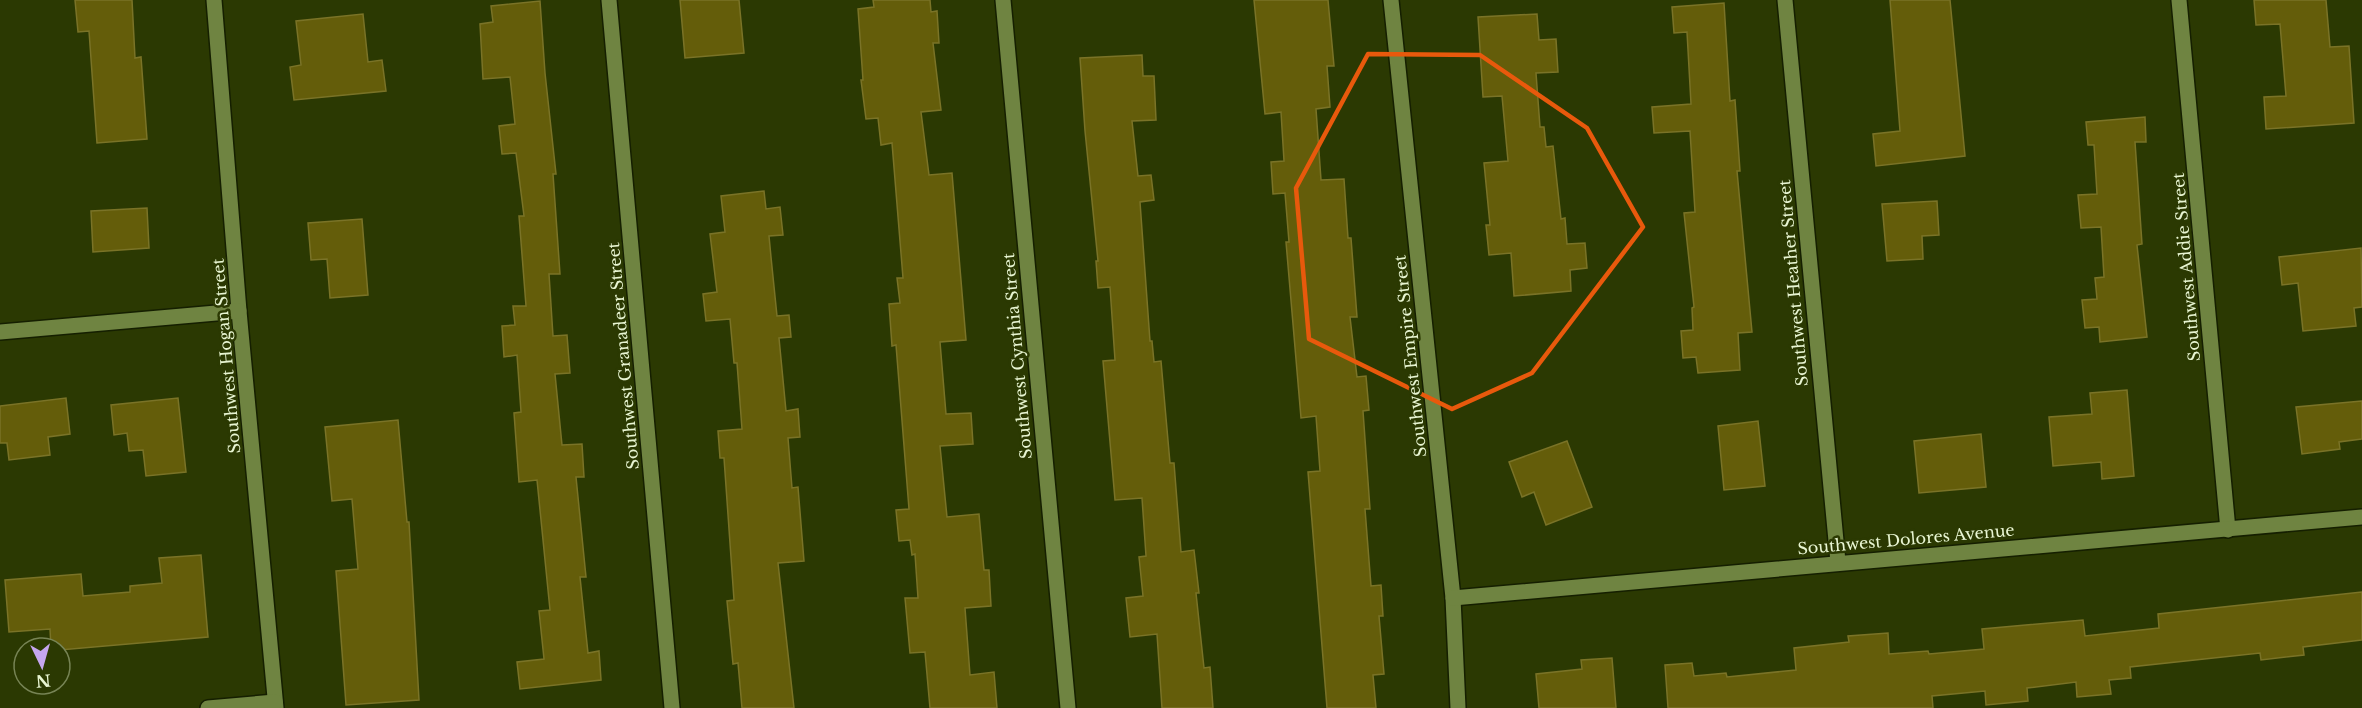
<svg xmlns="http://www.w3.org/2000/svg" width="2362" height="708" viewBox="0 0 2362 708" font-family="'Libre Baskerville',serif">
<style>
.building{fill:#645d0a;stroke:#7a7327;stroke-width:1.5}
.lines{fill:none;stroke-linecap:round;stroke-linejoin:round}
.minor-casing{stroke:#151f00;stroke-width:18}
.minor{stroke:#6f8441;stroke-width:15}
.marked{fill:none;stroke:#e8590c;stroke-width:4.5;stroke-linejoin:round}
.labels{text-anchor:middle;dominant-baseline:central;stroke-width:5;stroke-linejoin:round;paint-order:stroke}
.street-label{font-size:16px;fill:#e8f5d2;stroke:#2b3902}
</style>
<rect width="100%" height="100%" fill="#2b3902"/>
<g class="building">
<path d="M 75,0 L 132,0 L 135,58 L 141,57 L 147,139 L 97,143 L 89,31 L 78,32 Z"/>
<path d="M 680,0 L 739,0 L 744,53 L 685,58 Z"/>
<path d="M 873,0 L 930,0 L 931,12 L 937,11 L 939,43 L 933,43 L 941,110 L 921,112 L 929,175 L 952,173 L 966,340 L 940,342 L 946,414 L 971,413 L 973,444 L 940,446 L 947,517 L 979,514 L 984,570 L 989,570 L 991,606 L 965,608 L 970,675 L 994,672 L 997,708 L 930,708 L 925,652 L 910,653 L 905,598 L 918,598 L 915,554 L 912,555 L 910,540 L 899,541 L 896,510 L 909,509 L 896,345 L 892,346 L 889,304 L 900,303 L 897,278 L 903,278 L 892,143 L 881,145 L 878,118 L 866,119 L 861,80 L 863,80 L 858,9 L 874,7 Z"/>
<path d="M 1254,0 L 1328,0 L 1334,66 L 1327,66 L 1330,107 L 1316,109 L 1321,180 L 1344,179 L 1348,238 L 1351,238 L 1357,317 L 1350,317 L 1357,377 L 1366,376 L 1369,410 L 1363,411 L 1370,509 L 1365,509 L 1371,586 L 1381,585 L 1383,616 L 1379,616 L 1384,674 L 1373,675 L 1376,708 L 1327,708 L 1308,472 L 1320,471 L 1316,416 L 1301,418 L 1286,242 L 1289,242 L 1285,193 L 1273,194 L 1271,162 L 1284,161 L 1281,112 L 1265,114 Z"/>
<path d="M 1890,0 L 1950,0 L 1965,156 L 1876,166 L 1873,134 L 1900,131 Z"/>
<path d="M 2254,0 L 2326,0 L 2330,47 L 2349,46 L 2354,123 L 2266,129 L 2264,97 L 2286,96 L 2280,24 L 2256,25 Z"/>
<path d="M 540,1 L 545,73 L 556,174 L 553,174 L 560,274 L 549,274 L 553,336 L 567,335 L 570,373 L 555,374 L 562,445 L 582,444 L 584,477 L 576,477 L 586,577 L 580,577 L 588,653 L 599,651 L 601,680 L 520,689 L 517,662 L 544,659 L 539,611 L 550,610 L 537,480 L 519,482 L 514,413 L 521,412 L 517,355 L 504,357 L 502,326 L 515,325 L 513,306 L 526,306 L 519,216 L 524,216 L 516,153 L 502,154 L 499,126 L 515,124 L 510,77 L 483,79 L 480,24 L 493,22 L 491,6 Z"/>
<path d="M 1724,3 L 1730,101 L 1735,100 L 1740,171 L 1737,171 L 1752,332 L 1738,333 L 1740,370 L 1698,373 L 1696,357 L 1683,358 L 1681,331 L 1693,330 L 1692,308 L 1694,307 L 1684,213 L 1695,212 L 1690,131 L 1654,133 L 1652,107 L 1691,104 L 1687,32 L 1674,33 L 1672,7 Z"/>
<path d="M 363,14 L 368,62 L 382,60 L 386,91 L 294,100 L 290,67 L 301,65 L 296,21 Z"/>
<path d="M 1537,14 L 1539,40 L 1556,39 L 1558,72 L 1536,73 L 1540,127 L 1544,127 L 1546,147 L 1553,146 L 1561,219 L 1565,218 L 1567,244 L 1585,243 L 1587,268 L 1570,270 L 1571,291 L 1514,296 L 1511,253 L 1489,255 L 1486,225 L 1490,225 L 1484,163 L 1508,161 L 1502,96 L 1483,97 L 1478,17 Z"/>
<path d="M 1142,55 L 1143,76 L 1154,76 L 1156,120 L 1132,121 L 1138,176 L 1151,175 L 1154,200 L 1140,202 L 1150,341 L 1152,341 L 1154,362 L 1161,361 L 1170,463 L 1174,463 L 1181,552 L 1194,550 L 1199,593 L 1196,593 L 1204,668 L 1210,667 L 1213,708 L 1162,708 L 1157,634 L 1130,637 L 1126,598 L 1143,596 L 1139,557 L 1146,556 L 1142,498 L 1115,500 L 1103,361 L 1115,360 L 1110,287 L 1098,288 L 1096,261 L 1098,261 L 1085,131 L 1080,58 Z"/>
<path d="M 2145,117 L 2146,142 L 2135,142 L 2142,244 L 2137,245 L 2147,337 L 2100,342 L 2099,327 L 2085,328 L 2082,300 L 2097,299 L 2095,278 L 2104,277 L 2101,227 L 2081,228 L 2078,195 L 2097,194 L 2094,145 L 2088,145 L 2086,122 Z"/>
<path d="M 764,191 L 766,209 L 780,207 L 783,235 L 769,236 L 771,257 L 777,316 L 789,315 L 791,337 L 779,338 L 786,411 L 798,409 L 800,437 L 788,438 L 792,488 L 798,487 L 804,561 L 778,563 L 794,708 L 742,708 L 738,663 L 733,664 L 727,601 L 734,600 L 724,458 L 720,458 L 718,431 L 742,429 L 737,363 L 734,363 L 730,319 L 706,321 L 703,294 L 717,292 L 710,234 L 725,232 L 721,196 Z"/>
<path d="M 1937,201 L 1939,235 L 1922,236 L 1923,259 L 1887,261 L 1882,204 Z"/>
<path d="M 147,208 L 149,248 L 93,252 L 91,211 Z"/>
<path d="M 362,219 L 368,295 L 330,298 L 327,259 L 311,260 L 308,223 Z"/>
<path d="M 2361,248 L 2362,307 L 2354,308 L 2356,326 L 2303,331 L 2298,283 L 2282,285 L 2279,257 Z"/>
<path d="M 2127,390 L 2134,476 L 2102,479 L 2101,462 L 2053,466 L 2049,417 L 2092,414 L 2090,393 Z"/>
<path d="M 66,398 L 70,434 L 48,437 L 50,455 L 9,460 L 7,443 L 0,443 L 0,406 Z"/>
<path d="M 178,398 L 186,472 L 146,476 L 143,450 L 129,451 L 127,433 L 114,435 L 111,405 Z"/>
<path d="M 2362,401 L 2362,439 L 2339,442 L 2340,449 L 2302,454 L 2296,407 Z"/>
<path d="M 398,420 L 407,522 L 409,522 L 419,700 L 346,705 L 336,571 L 358,569 L 352,499 L 332,501 L 325,427 Z"/>
<path d="M 1758,421 L 1765,486 L 1724,490 L 1718,426 Z"/>
<path d="M 1981,434 L 1986,487 L 1919,493 L 1914,441 Z"/>
<path d="M 1567,441 L 1592,507 L 1546,525 L 1534,492 L 1522,497 L 1509,462 Z"/>
<path d="M 201,555 L 208,637 L 60,650 L 60,648 L 51,648 L 50,629 L 9,632 L 5,580 L 81,574 L 83,596 L 130,592 L 130,586 L 162,583 L 159,558 Z"/>
<path d="M 2362,592 L 2362,640 L 2303,647 L 2304,655 L 2261,660 L 2260,653 L 2130,667 L 2131,678 L 2109,680 L 2111,694 L 2077,697 L 2076,682 L 2027,688 L 2028,701 L 1986,705 L 1985,691 L 1932,696 L 1933,708 L 1668,708 L 1665,665 L 1692,663 L 1694,676 L 1726,673 L 1727,677 L 1796,670 L 1794,648 L 1849,642 L 1848,636 L 1888,633 L 1889,654 L 1928,651 L 1929,654 L 1984,649 L 1982,629 L 2083,620 L 2085,636 L 2159,628 L 2158,614 Z"/>
<path d="M 1612,658 L 1616,708 L 1539,708 L 1536,674 L 1582,669 L 1581,660 Z"/>
</g>
<g class="lines">
<defs>
<g id="minor">
<path d="M 214,0 L 239,311 L 276,708"/>
<path d="M 609,0 L 672,708"/>
<path d="M 1003,0 L 1068,708"/>
<path d="M 1391,0 L 1453,598 L 1458,708"/>
<path d="M 1785,0 L 1838,562"/>
<path d="M 2179,0 L 2228,530"/>
<path d="M 0,332 L 239,311"/>
<path d="M 1453,598 L 2362,517"/>
<path d="M 208,708 L 275,702"/>
</g>
</defs>
<use href="#minor" class="minor-casing"/>
<use href="#minor" class="minor"/>
</g>
<path class="marked" d="M 1368,54 L 1480,55 L 1587,128 L 1643,227 L 1532,373 L 1452,409 L 1309,339 L 1296,188 Z"/>
<g class="labels">
<g class="street-label">
<text transform="translate(2186 267) rotate(-95)">Southwest Addie Street</text>
<text transform="translate(1793 283) rotate(-95)">Southwest Heather Street</text>
<text transform="translate(226 356) rotate(-95)">Southwest Hogan Street</text>
<text transform="translate(623 356) rotate(-95)">Southwest Granadeer Street</text>
<text transform="translate(1017 356) rotate(-95)">Southwest Cynthia Street</text>
<text transform="translate(1410 356) rotate(-96)">Southwest Empire Street</text>
<text transform="translate(1906 539) rotate(-5)">Southwest Dolores Avenue</text>
</g>
</g>
<g transform="translate(42 666) rotate(175)"><circle r="28" fill="#2b3902" stroke="#778455" stroke-width="1.5"/>
<path d="M0-4.5L10 22L0 15L-10 22Z" fill="#c6a6f0"/>
<text y="-9" font-size="16" font-weight="bold" text-anchor="middle" fill="#e8f5d2">N</text>
</g>
</svg>
